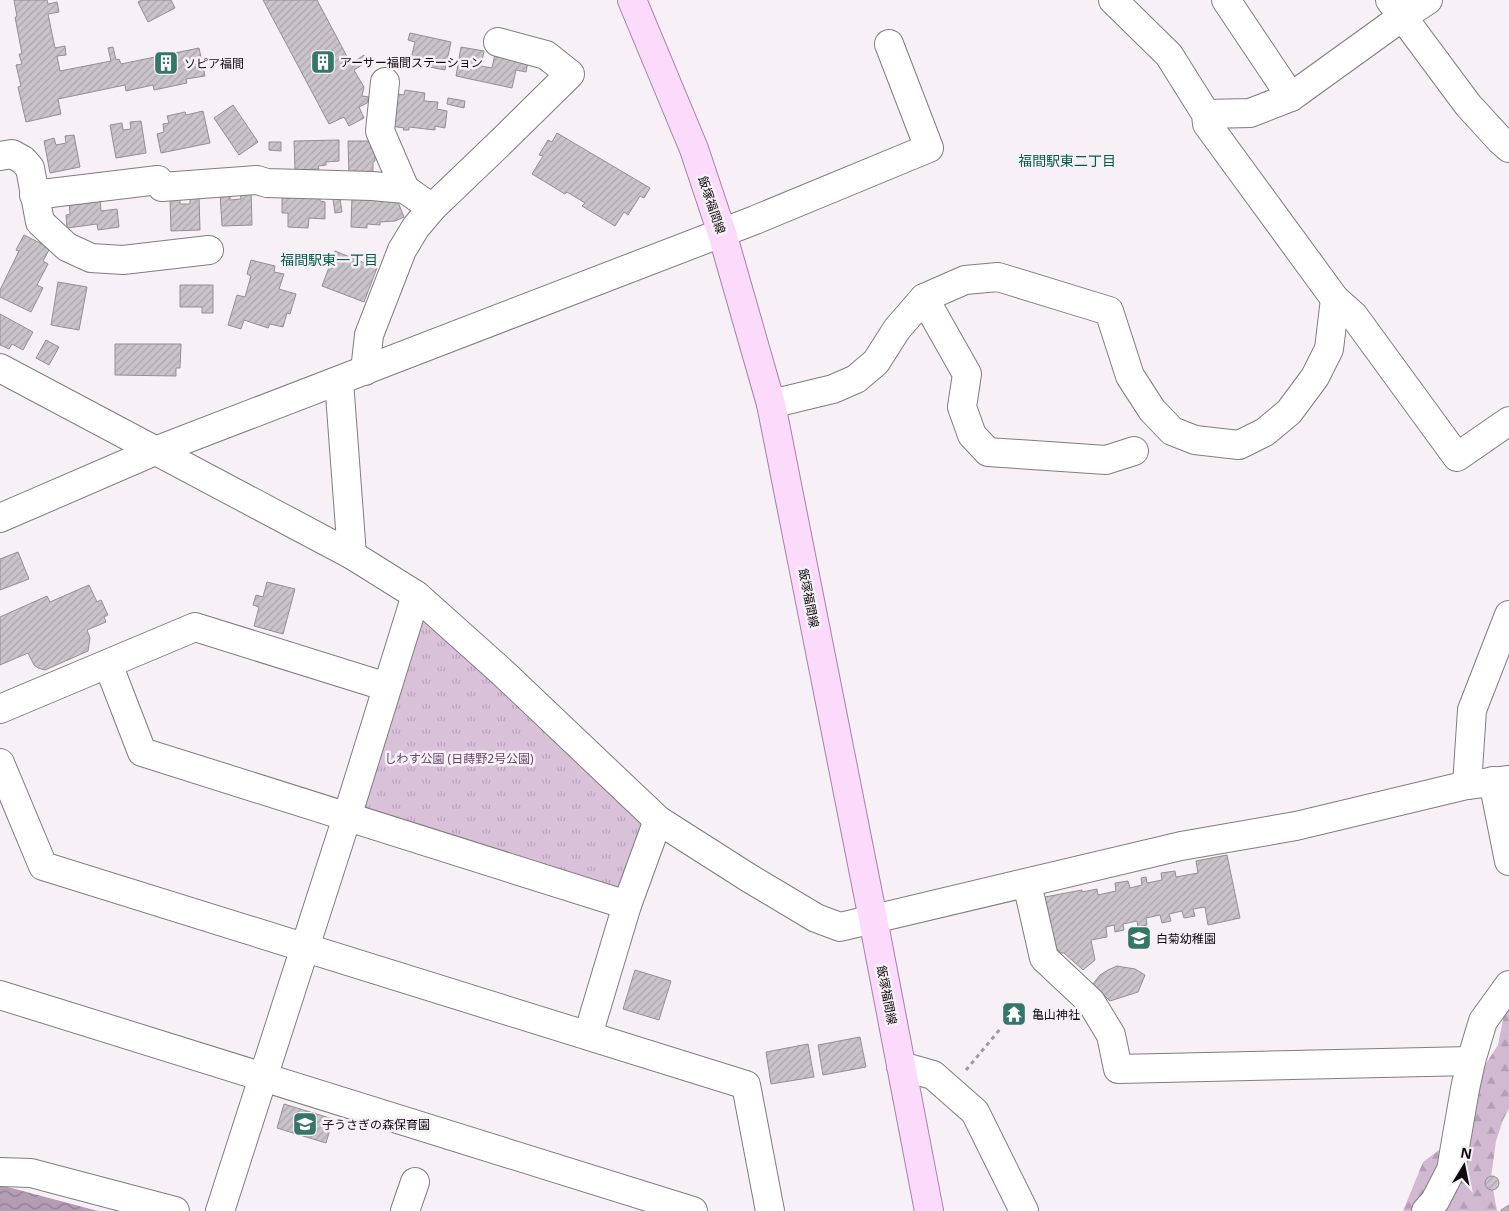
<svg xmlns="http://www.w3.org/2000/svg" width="1509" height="1211" viewBox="0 0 1509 1211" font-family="'Noto Sans','Noto Sans JP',sans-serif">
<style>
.grass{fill:url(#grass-tufts)}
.forest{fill:url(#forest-firs)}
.water{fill:url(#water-waves)}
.building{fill:url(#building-hatch);stroke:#958f95}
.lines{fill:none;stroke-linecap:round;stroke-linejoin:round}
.minor-casing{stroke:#817c81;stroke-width:30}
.major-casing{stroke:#a681a7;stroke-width:30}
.path{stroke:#9f9b9f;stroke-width:3;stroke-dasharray:4 4;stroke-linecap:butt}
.minor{stroke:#fff;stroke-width:28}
.major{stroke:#fbdafc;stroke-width:28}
.labels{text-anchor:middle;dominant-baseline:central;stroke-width:5;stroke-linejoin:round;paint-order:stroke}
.poi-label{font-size:12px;fill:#0d0b0d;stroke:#f7f1f7;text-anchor:start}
.street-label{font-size:12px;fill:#0d0b0d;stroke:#f7f1f7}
.park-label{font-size:12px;fill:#69456a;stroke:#f7f1f7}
.neighbourhood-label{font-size:14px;fill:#005d4d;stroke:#f7f1f7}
</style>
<defs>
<pattern id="grass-tufts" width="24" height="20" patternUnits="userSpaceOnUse" patternTransform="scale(1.25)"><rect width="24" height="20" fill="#d9c1da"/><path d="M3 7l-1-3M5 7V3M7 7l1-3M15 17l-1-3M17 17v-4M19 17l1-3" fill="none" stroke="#b9a4ba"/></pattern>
<pattern id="forest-firs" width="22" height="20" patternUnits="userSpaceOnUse" patternTransform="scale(1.25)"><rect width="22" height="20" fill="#d2b9d2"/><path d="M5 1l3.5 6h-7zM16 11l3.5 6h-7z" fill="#b39eb3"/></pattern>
<pattern id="water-waves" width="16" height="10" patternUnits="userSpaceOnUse" patternTransform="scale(1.25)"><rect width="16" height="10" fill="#b49db4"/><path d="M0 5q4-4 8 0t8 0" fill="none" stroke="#917e91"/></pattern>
<pattern id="building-hatch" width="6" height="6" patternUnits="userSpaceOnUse" patternTransform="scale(1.25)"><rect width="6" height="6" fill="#cac4ca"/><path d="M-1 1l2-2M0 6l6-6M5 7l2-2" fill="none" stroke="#aca7ac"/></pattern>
</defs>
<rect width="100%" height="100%" fill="#f7f1f7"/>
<path class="grass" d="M 417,622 L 430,623 L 639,817 L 641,827 L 625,884 L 616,889 L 368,814 L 361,802 Z"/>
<path class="forest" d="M 1509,989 L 1509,1109 L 1503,1120 L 1496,1141 L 1491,1178 L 1497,1211 L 1403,1211 L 1423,1162 L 1471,1126 L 1474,1082 L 1498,1045 Z"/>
<path class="water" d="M 0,1185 L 98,1211 L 0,1211 Z"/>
<g class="building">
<path d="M 14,0 L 47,0 L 48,4 L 57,2 L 59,12 L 48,14 L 55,48 L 65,46 L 66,55 L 57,56 L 60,71 L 111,61 L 108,48 L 113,47 L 116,60 L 119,59 L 121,64 L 199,48 L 205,76 L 186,79 L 187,83 L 154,90 L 153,85 L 126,91 L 125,85 L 58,99 L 61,114 L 26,122 L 18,87 L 21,86 L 16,65 L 22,64 L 19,54 L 22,54 L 15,17 L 17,17 Z"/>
<path d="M 141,0 L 171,0 L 175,8 L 148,22 L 138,2 Z"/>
<path d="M 263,0 L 317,0 L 351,64 L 364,55 L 368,61 L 354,70 L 364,87 L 362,96 L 369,97 L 367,103 L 359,107 L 364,118 L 349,126 L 344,117 L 329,124 Z"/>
<path d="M 410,33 L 451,42 L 445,70 L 410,63 L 415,42 L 408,40 Z"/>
<path d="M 461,47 L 484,51 L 481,66 L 492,68 L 495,54 L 528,61 L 526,72 L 516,70 L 512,88 L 456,76 Z"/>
<path d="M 405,90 L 425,93 L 424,101 L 438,102 L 437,109 L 447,111 L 445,128 L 435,126 L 435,130 L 409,127 L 409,130 L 403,130 L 404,128 L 391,126 L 394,100 L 397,100 L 397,94 L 404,95 Z"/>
<path d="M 448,98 L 465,101 L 464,108 L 447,104 Z"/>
<path d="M 233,105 L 258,142 L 239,155 L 214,118 Z"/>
<path d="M 203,111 L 210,143 L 161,153 L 157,134 L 164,132 L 163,124 L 169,123 L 167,116 L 185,112 L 186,115 Z"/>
<path d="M 141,121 L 146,153 L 116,158 L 110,125 L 122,123 L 123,130 L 131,129 L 130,122 Z"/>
<path d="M 557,133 L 650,188 L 644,198 L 640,196 L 628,215 L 624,212 L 615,226 L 582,206 L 585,203 L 567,192 L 565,194 L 532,174 L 543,156 L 539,155 L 548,140 L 552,142 Z"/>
<path d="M 74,135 L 80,167 L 50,173 L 44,141 L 54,138 L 56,145 L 66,143 L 65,136 Z"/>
<path d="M 339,140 L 339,161 L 326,162 L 326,165 L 318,166 L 319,169 L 295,170 L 294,141 Z"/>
<path d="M 348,141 L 371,141 L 371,149 L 375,149 L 375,161 L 373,162 L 373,172 L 364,172 L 364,175 L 349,176 Z"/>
<path d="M 269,142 L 281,142 L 281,151 L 269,150 Z"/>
<path d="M 251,191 L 252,225 L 222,226 L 220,194 L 230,193 L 230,200 L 241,199 L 240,192 Z"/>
<path d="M 290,195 L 320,195 L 320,201 L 325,202 L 325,219 L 309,218 L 308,228 L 288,227 L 288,213 L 282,213 L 282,198 L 290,198 Z"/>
<path d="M 352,196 L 396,197 L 404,217 L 395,221 L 380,222 L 380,225 L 367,224 L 367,228 L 351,227 Z"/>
<path d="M 199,197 L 200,230 L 171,231 L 170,199 L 180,198 L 180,204 L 190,204 L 190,198 Z"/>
<path d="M 100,198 L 101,211 L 117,209 L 119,227 L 98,230 L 97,224 L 67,228 L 66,215 L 70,214 L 69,201 Z"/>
<path d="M 340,198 L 342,212 L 335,213 L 333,199 Z"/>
<path d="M 24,235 L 50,248 L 43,261 L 48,264 L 37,285 L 43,288 L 31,312 L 0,297 L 0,290 L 19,251 L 16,250 Z"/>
<path d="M 335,251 L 377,268 L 364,302 L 322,286 Z"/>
<path d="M 251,260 L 275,266 L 274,272 L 284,274 L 279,289 L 296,294 L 290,314 L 287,313 L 283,327 L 270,324 L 268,328 L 244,320 L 241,329 L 228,325 L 237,295 L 245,297 L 251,276 L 247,274 Z"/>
<path d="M 58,282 L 87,287 L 79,330 L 51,325 Z"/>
<path d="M 180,285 L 213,285 L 213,313 L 202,313 L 202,307 L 180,307 Z"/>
<path d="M 0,314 L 33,332 L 23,350 L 12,344 L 9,349 L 0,345 Z"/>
<path d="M 46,340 L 59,347 L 49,365 L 36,358 Z"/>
<path d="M 115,344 L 181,344 L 180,368 L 176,368 L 176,376 L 115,375 Z"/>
<path d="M 18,552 L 29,579 L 0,590 L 0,559 Z"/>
<path d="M 267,582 L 295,589 L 283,634 L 254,626 L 259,607 L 253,605 L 256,595 L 263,597 Z"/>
<path d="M 89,585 L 97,602 L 101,600 L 108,615 L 104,617 L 106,622 L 87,630 L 90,638 L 88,651 L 45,670 L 38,668 L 34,665 L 28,653 L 0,665 L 0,617 L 47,596 L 50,602 Z"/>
<path d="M 1227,855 L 1240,918 L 1208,925 L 1205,907 L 1193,909 L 1195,916 L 1184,918 L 1182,911 L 1169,914 L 1171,921 L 1162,923 L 1160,915 L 1146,918 L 1147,925 L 1138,927 L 1137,921 L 1123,924 L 1124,930 L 1115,932 L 1114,925 L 1106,927 L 1107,937 L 1091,940 L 1095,960 L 1083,970 L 1064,953 L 1061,953 L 1055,947 L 1045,897 L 1082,890 L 1082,892 L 1097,889 L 1098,895 L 1116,891 L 1115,883 L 1128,881 L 1130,888 L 1142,885 L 1141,878 L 1146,877 L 1147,883 L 1162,880 L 1161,873 L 1175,871 L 1176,877 L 1198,873 L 1196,861 Z"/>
<path d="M 1117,966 L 1135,969 L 1145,975 L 1138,992 L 1110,1001 L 1093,984 L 1100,975 L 1108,970 Z"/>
<path d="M 635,970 L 671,981 L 659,1020 L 623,1009 Z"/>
<path d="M 1014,1002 L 1025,1009 L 1014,1026 L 1003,1018 Z"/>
<path d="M 860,1037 L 866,1067 L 823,1075 L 818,1045 Z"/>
<path d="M 808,1044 L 814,1077 L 771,1084 L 766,1052 Z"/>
<path d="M 284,1104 L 333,1119 L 326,1143 L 277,1128 Z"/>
<circle cx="1492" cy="1183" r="7"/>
<path d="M 1509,1205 L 1509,1211 L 1501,1211 L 1501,1210 Z"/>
</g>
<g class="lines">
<defs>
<g id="minor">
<path d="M 1113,0 L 1169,55 L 1206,114 L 1207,124 L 1335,299 L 1354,316 L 1457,457 L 1509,421"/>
<path d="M 1226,0 L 1291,97"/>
<path d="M 1390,0 L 1468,105 L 1500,140 L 1509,148"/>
<path d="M 385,82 L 380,131 L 405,189"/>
<path d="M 1206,114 L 1250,113 L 1291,97 L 1402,17 L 1428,0"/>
<path d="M 0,156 L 12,154 L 23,160 L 30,168 L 40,222 L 67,247 L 91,258 L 123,260 L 209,250"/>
<path d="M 34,195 L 158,180 L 162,187 L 257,180 L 267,183 L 372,186 L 405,189 L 432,208"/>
<path d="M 924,298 L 967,374 L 962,407 L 972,435 L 988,452 L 1106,460 L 1134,451"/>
<path d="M 0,368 L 352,555 L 416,595 L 502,672 L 658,820 L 749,878 L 816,918 L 840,927 L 1181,846 L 1296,826 L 1467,785 L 1509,780"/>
<path d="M 365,371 L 369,335 L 402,250 L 416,227 L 432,208 L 503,140 L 570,74 L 546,55 L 498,42"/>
<path d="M 339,381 L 352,555"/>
<path d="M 771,404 L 833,389 L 856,379 L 876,362 L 897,329 L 924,298 L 965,280 L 998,277 L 1109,311 L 1130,376 L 1152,410 L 1172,431 L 1195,440 L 1239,445 L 1265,432 L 1289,412 L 1315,377 L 1329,349 L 1335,299"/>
<path d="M 0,518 L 155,451 L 755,220 L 929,148 L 889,44"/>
<path d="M 108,664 L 142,752 L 627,905"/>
<path d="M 0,709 L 195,627 L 387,687"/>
<path d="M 0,763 L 43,866 L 746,1085 L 770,1211"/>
<path d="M 1493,781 L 1509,861"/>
<path d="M 1467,785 L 1472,710 L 1509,615"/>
<path d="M 1027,883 L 1044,958 L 1091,1002 L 1111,1035 L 1118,1069 L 1471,1061"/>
<path d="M 0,995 L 693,1211"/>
<path d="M 588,1035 L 627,905 L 658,820"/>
<path d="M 901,1066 L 933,1075 L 975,1112 L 1024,1211"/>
<path d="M 0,1172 L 31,1173 L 175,1211"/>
<path d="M 220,1211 L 347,817 L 416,595"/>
<path d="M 405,1211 L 415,1182"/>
<path d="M 1426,1211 L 1435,1201 L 1451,1170 L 1465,1089 L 1471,1061 L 1483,1021 L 1509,985"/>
</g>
<path id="major" d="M 632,0 L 694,149 L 722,233 L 771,404 L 873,919 L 929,1211"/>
</defs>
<use href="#minor" class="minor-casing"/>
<use href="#major" class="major-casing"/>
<path class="path" d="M 966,1070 L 1001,1028"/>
<use href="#minor" class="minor"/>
<use href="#major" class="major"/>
</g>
<defs>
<symbol id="building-square" viewBox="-11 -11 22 22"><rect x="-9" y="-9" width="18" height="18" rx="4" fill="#347667" stroke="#f7f1f7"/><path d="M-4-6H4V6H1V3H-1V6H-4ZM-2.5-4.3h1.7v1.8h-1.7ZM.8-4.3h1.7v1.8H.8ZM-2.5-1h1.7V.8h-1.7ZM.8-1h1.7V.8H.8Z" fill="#fff"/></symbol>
<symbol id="school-square" viewBox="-11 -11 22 22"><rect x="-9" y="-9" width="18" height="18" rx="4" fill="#347667" stroke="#f7f1f7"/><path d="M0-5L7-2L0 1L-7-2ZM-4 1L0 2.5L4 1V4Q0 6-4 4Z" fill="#fff"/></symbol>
<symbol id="temple-square" viewBox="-11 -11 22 22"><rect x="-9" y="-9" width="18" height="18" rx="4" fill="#347667" stroke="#f7f1f7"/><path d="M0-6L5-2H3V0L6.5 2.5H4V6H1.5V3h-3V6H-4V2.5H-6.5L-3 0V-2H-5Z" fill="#fff"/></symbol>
</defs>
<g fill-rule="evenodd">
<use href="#building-square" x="309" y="48" width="28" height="28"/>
<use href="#building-square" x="152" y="49" width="28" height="28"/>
<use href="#school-square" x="1125" y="924" width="28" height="28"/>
<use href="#temple-square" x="1000" y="1000" width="28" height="28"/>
<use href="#school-square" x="291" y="1110" width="28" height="28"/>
</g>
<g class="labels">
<g class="poi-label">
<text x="340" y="62">アーサー福間ステーション</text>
<text x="184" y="63">ソピア福間</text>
<text x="1156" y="938">白菊幼稚園</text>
<text x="1032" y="1014">亀山神社</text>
<text x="322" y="1124">子うさぎの森保育園</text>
</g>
<g class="street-label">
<text transform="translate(712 205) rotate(71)">飯塚福間線</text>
<text transform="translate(809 598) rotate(79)">飯塚福間線</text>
<text transform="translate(887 995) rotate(79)">飯塚福間線</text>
</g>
<g class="park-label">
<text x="459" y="758">しわす公園 (日蒔野2号公園)</text>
</g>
<g class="neighbourhood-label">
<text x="1067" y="160">福間駅東二丁目</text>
<text x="329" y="259">福間駅東一丁目</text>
</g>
</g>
<g transform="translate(1464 1166) rotate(10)" stroke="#f7f1f7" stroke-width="4" paint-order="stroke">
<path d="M0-4L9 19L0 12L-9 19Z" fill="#0d0b0d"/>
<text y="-8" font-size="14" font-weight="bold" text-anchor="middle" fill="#0d0b0d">N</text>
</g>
</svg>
